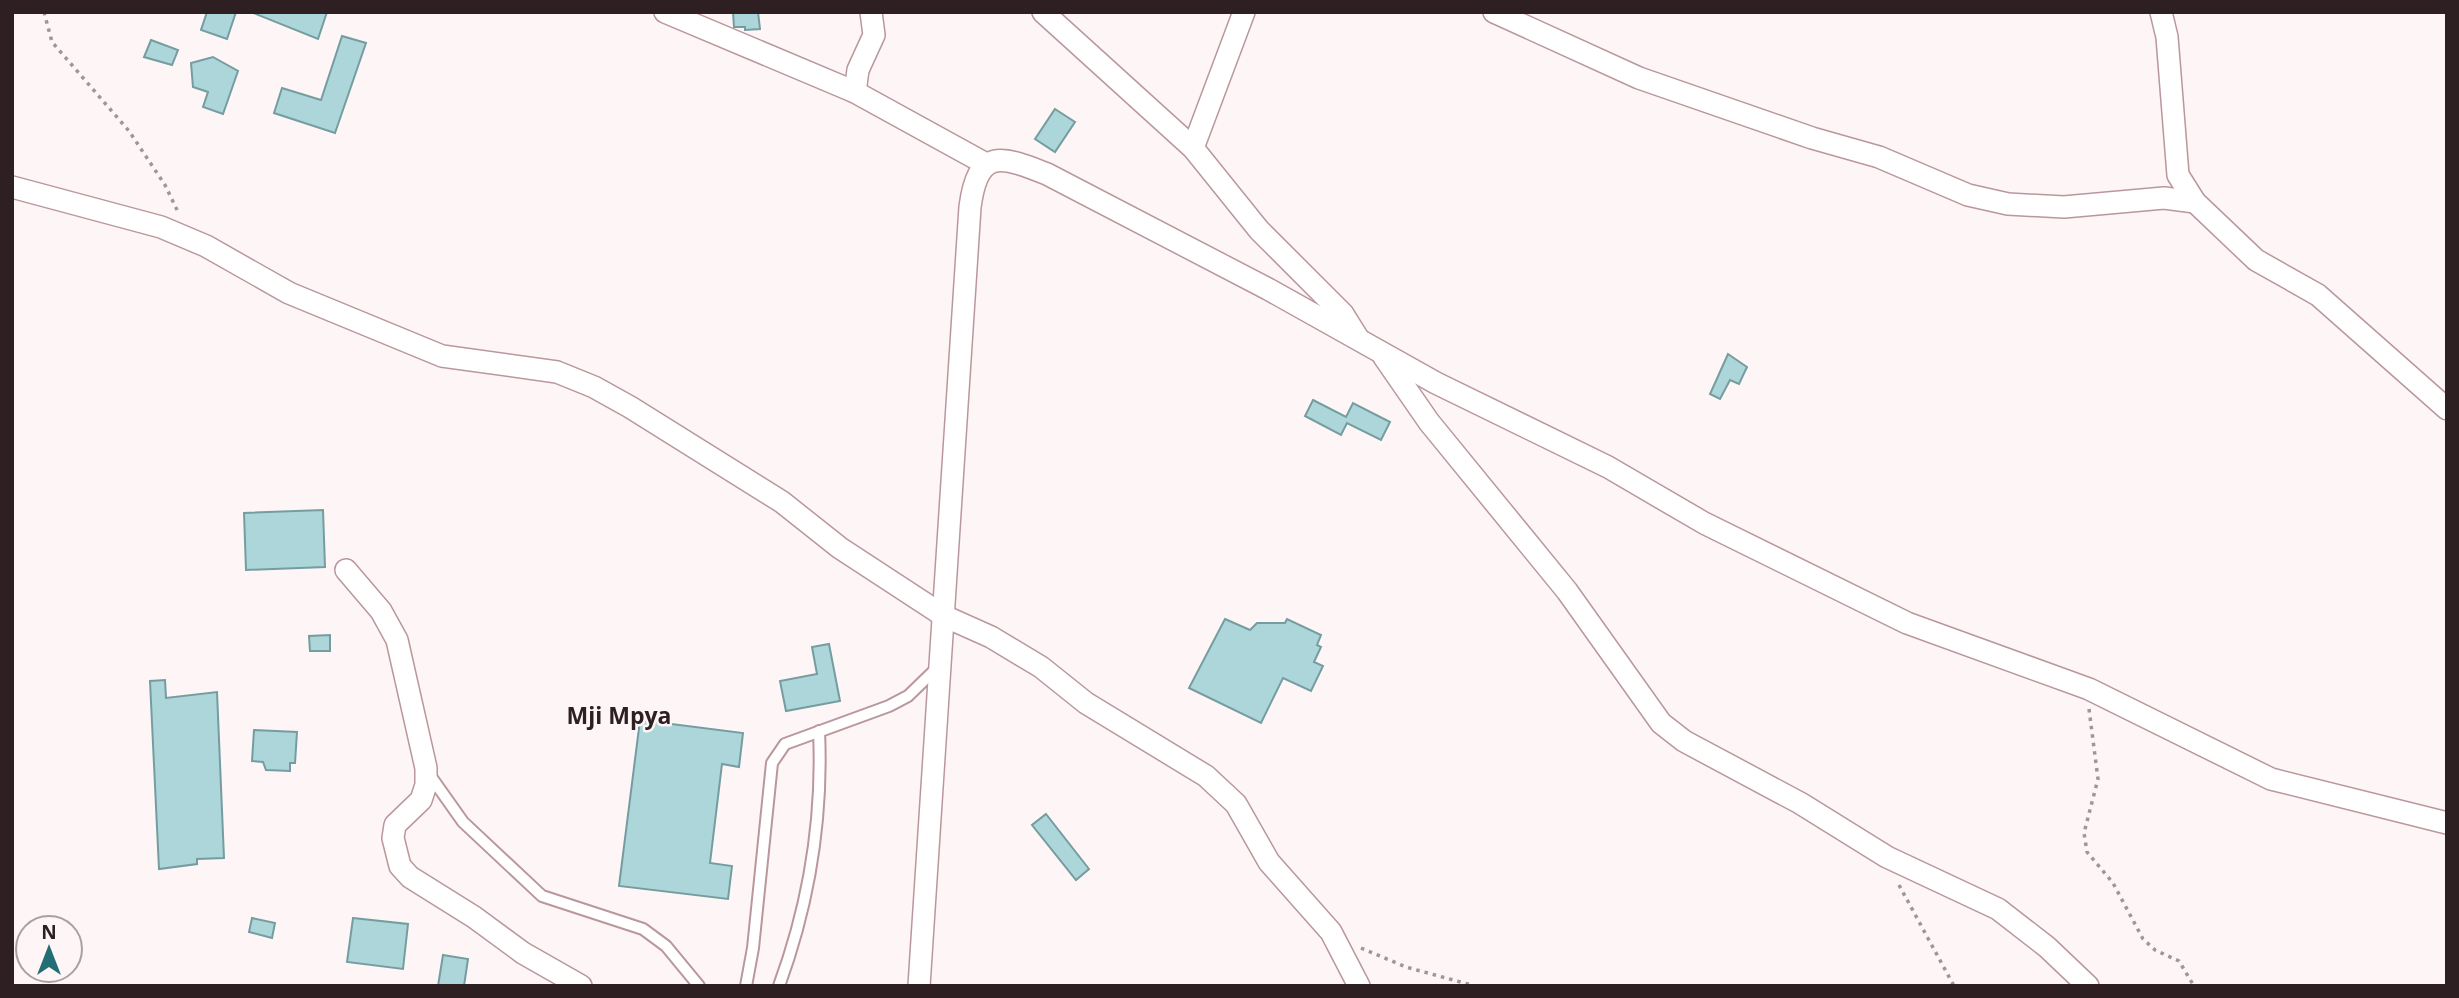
<svg xmlns="http://www.w3.org/2000/svg" width="2459" height="998" viewBox="0 0 2459 998" font-family="'Open Sans',sans-serif">
<style>
.building{fill:#add6da;stroke:#759da0;stroke-width:2}
.lines{fill:none;stroke-linecap:round;stroke-linejoin:round}
.lane-casing{stroke:#ba979c;stroke-width:14}
.street-casing{stroke:#ba979c;stroke-width:24}
.path{stroke:#a09697;stroke-width:3.5;stroke-dasharray:3.5 5;stroke-linecap:butt}
.lane{stroke:#fff;stroke-width:10}
.street{stroke:#fff;stroke-width:21}
.labels{text-anchor:middle;dominant-baseline:central;stroke-width:5;stroke-linejoin:round;paint-order:stroke}
.quarter-label{font-size:23px;font-weight:bold;fill:#2e2022;stroke:#fdf5f6}
</style>
<rect width="100%" height="100%" fill="#fdf5f6"/>
<g class="building">
<path d="M 207,12 L 236,12 L 227,39 L 201,30 Z"/>
<path d="M 251,12 L 327,12 L 318,39 Z"/>
<path d="M 733,12 L 758,12 L 760,29 L 745,30 L 745,27 L 734,27 Z"/>
<path d="M 342,36 L 366,43 L 335,133 L 274,113 L 282,88 L 321,100 Z"/>
<path d="M 151,40 L 178,50 L 172,65 L 144,57 Z"/>
<path d="M 213,57 L 238,71 L 223,114 L 203,107 L 208,92 L 193,87 L 191,63 Z"/>
<path d="M 1055,109 L 1075,122 L 1055,152 L 1035,139 Z"/>
<path d="M 1728,354 L 1747,367 L 1739,384 L 1730,380 L 1720,399 L 1710,394 Z"/>
<path d="M 1313,400 L 1346,417 L 1353,403 L 1390,422 L 1381,440 L 1347,423 L 1341,435 L 1305,416 Z"/>
<path d="M 323,510 L 325,567 L 246,570 L 244,513 Z"/>
<path d="M 1225,619 L 1250,630 L 1257,623 L 1285,623 L 1287,619 L 1321,635 L 1317,645 L 1321,647 L 1314,662 L 1323,666 L 1311,691 L 1283,678 L 1261,723 L 1189,688 Z"/>
<path d="M 330,635 L 330,651 L 310,651 L 309,636 Z"/>
<path d="M 829,644 L 840,701 L 786,711 L 780,681 L 817,674 L 812,647 Z"/>
<path d="M 165,680 L 166,698 L 217,692 L 224,858 L 197,859 L 197,864 L 159,869 L 150,681 Z"/>
<path d="M 640,720 L 743,733 L 739,767 L 722,764 L 710,863 L 732,866 L 728,899 L 619,886 Z"/>
<path d="M 254,730 L 297,732 L 295,763 L 290,763 L 290,771 L 266,770 L 263,762 L 252,761 Z"/>
<path d="M 1046,814 L 1089,869 L 1076,880 L 1032,825 Z"/>
<path d="M 252,918 L 275,923 L 272,938 L 249,932 Z"/>
<path d="M 353,918 L 408,924 L 403,969 L 347,962 Z"/>
<path d="M 443,955 L 468,959 L 464,986 L 438,986 Z"/>
</g>
<g class="lines">
<defs>
<g id="lane">
<path d="M 429,774 L 463,822 L 542,896 L 643,929 L 666,946 L 699,986"/>
<path d="M 746,986 L 753,948 L 772,763 L 785,744 L 889,706 L 908,696 L 937,668"/>
<path d="M 779,986 C 809,904 823,818 819,731"/>
</g>
<g id="street">
<path d="M 665,12 L 855,92 L 986,164"/>
<path d="M 1043,12 L 1193,148 L 1259,230 L 1343,314 L 1358,338"/>
<path d="M 1494,12 L 1639,78 L 1812,138 L 1879,157 L 1968,195 L 2008,204 L 2064,207 L 2164,198 L 2195,202"/>
<path d="M 2161,12 L 2167,37 L 2178,175 L 2195,202 L 2256,260 L 2318,295 L 2447,409"/>
<path d="M 855,92 L 858,70 L 874,35 L 871,12"/>
<path d="M 1193,148 L 1244,12"/>
<path d="M 12,187 L 161,227 L 206,246 L 289,293 L 442,356 L 557,372 L 594,387 L 630,407 L 782,502 L 840,548 L 944,616 L 991,637 L 1041,667 L 1086,703 L 1206,776 L 1236,804 L 1269,862 L 1331,932 L 1359,986"/>
<path d="M 1384,357 L 1429,422 L 1567,591 L 1661,723 L 1684,741 L 1800,803 L 1887,857 L 1998,909 L 2047,947 L 2088,986"/>
<path d="M 346,570 L 381,611 L 397,640 L 426,768 L 426,785 L 421,800 L 395,825 L 393,838 L 400,866 L 410,877 L 474,917 L 523,953 L 581,986"/>
<path d="M 919,986 L 970,207 C 978,147 1001,156 1047,174 L 1268,289 L 1436,383 L 1608,467 L 1704,523 L 1907,623 L 2089,689 L 2271,779 L 2447,823"/>
</g>
</defs>
<use href="#lane" class="lane-casing"/>
<use href="#street" class="street-casing"/>
<g class="path">
<path d="M 44,12 L 52,42 L 129,131 L 165,185 L 179,214"/>
<path d="M 2089,709 L 2098,779 L 2084,833 L 2087,852 L 2113,883 L 2143,939 L 2155,950 L 2179,961 L 2194,986"/>
<path d="M 1899,885 L 1954,986"/>
<path d="M 1361,948 L 1406,967 L 1475,986"/>
</g>
<use href="#lane" class="lane"/>
<use href="#street" class="street"/>
</g>
<g class="labels">
<g class="quarter-label">
<text x="619" y="715">Mji Mpya</text>
</g>
</g>
<rect width="2459" height="998" fill="none" stroke="#2e2022" stroke-width="28"/>
<g transform="translate(49 949)"><circle r="33" fill="#fdf5f6" stroke="#aaa0a1" stroke-width="2"/>
<path d="M0-5L12 26L0 18L-12 26Z" fill="#236e74"/>
<text y="-10" font-size="19" font-weight="bold" text-anchor="middle" fill="#2e2022">N</text>
</g>
</svg>
